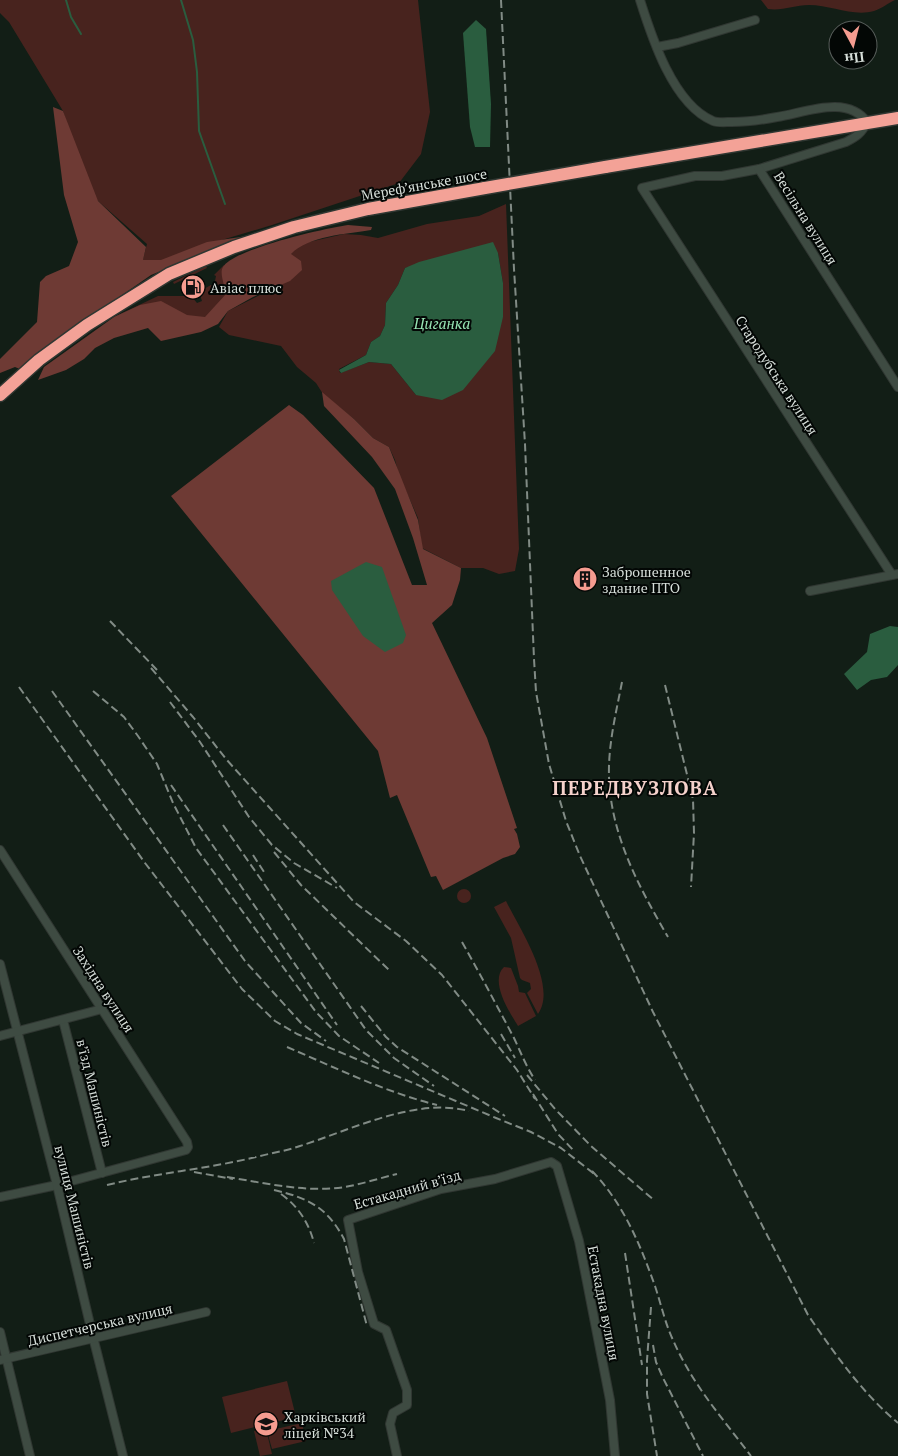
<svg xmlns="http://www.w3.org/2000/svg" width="898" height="1456" viewBox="0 0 898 1456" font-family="'PT Serif',serif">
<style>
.green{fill:#48231e;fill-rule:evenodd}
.forest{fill:#6e3a34}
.water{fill:#2a5d3f}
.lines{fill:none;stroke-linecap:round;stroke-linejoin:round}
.stream{stroke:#2a5d3f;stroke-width:2}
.minor-casing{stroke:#303732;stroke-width:10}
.highway-casing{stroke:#303732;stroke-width:15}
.minor{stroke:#3e4b42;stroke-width:8}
.highway{stroke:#f3a297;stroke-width:12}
.rail{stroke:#818b85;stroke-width:2;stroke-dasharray:8 4;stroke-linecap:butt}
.highway-bridge-casing{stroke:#303732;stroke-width:15;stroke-linecap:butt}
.highway-bridge{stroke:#f3a297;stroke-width:12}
.labels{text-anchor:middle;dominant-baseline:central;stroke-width:4;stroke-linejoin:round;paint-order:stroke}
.street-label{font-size:14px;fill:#d6ded9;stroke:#030705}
.poi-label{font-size:14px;fill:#d6ded9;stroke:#030705;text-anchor:start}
.water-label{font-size:15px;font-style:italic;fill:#97e5b4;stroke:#030705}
.district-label{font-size:19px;font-weight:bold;letter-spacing:1px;fill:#f4d1cb;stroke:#030705}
</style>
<rect width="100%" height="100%" fill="#121e16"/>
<g class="green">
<path d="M 0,0 L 418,0 L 430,112 L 421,154 L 399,183 L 272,225 L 195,248 L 162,264 L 142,263 L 147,244 L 90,194 L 63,111 L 9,22 L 0,13 Z"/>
<path d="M 761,0 L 895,0 C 888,3 881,9 874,11 C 853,17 831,5 809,5 C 794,5 783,11 768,9 Z"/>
<path d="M 506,204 L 519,549 L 515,571 L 499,574 L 483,568 L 461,568 L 422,548 L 418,518 L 399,475 L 395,460 L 389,447 L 373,438 L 354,419 L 323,394 L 316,383 L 297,367 L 281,346 L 229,335 L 219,327 L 228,311 L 292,279 L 291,254 L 296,245 L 344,234 L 361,235 L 378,238 L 427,224 L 479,216 ZM 498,253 L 503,283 L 503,317 L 416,395 L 391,364 L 369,362 L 340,373 L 339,369 L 366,355 L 371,342 L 380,336 L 385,325 L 386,303 L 398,285 L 405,268 Z"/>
<path d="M 224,265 L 235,283 L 221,313 L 199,323 L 114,317 L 158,296 L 191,296 L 197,303 L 202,301 L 200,295 L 203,293 L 202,290 L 211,285 L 214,286 L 216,276 L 214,275 Z"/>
<path d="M 206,266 L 207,268 L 174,284 L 173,282 Z"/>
<circle cx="464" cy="896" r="7"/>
<path d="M 506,901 C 519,927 558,986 538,1014 L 527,993 L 531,989 L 530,983 L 522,980 L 520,978 L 511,938 L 494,907 Z"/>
<path d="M 504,967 L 511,968 L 518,986 L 519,992 L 525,993 L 536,1016 L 518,1026 C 510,1013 489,981 504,967 Z"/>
<path d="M 287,1381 L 296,1417 L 231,1433 L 222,1397 Z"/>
<path d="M 302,1423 L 306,1441 L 272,1449 L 267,1431 Z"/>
<path d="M 266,1429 L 272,1454 L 260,1456 L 254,1431 Z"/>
</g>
<g class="forest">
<path d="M 53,107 L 63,111 L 98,201 L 146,247 L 143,260 L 161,260 L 207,242 L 247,236 L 151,275 L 86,320 L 22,370 L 15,367 L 0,373 L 0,359 L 37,322 L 40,282 L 46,276 L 69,266 L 78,242 L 64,195 Z"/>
<path d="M 348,225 L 372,227 L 371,230 C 347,234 308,236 291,254 L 301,261 L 302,270 L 290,281 L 253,297 L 228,311 L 218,324 L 201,332 L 161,341 L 148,328 L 114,338 L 95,348 L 84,359 L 66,370 L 38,380 L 44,367 L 114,317 L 140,305 L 161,301 L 187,315 L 205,317 L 226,294 C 225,286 219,273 223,267 C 233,249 326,228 348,225 Z"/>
<path d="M 322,392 L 354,419 L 373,438 L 389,447 L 418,520 L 423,549 L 461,568 L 460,580 L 452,605 L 432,623 L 487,738 L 517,828 L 514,829 L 517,834 L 520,847 L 515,854 L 503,858 L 443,890 L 436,876 L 431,877 L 397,795 L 390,798 L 378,751 L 171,496 L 289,405 L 303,415 L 374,488 L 412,585 L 427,585 L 413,538 L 395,489 L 372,457 L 324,406 Z"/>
</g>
<g class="water">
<path d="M 476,20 L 486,29 L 491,104 L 490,147 L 475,147 L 470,127 L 463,33 Z"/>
<path d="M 493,242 L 498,253 L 503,283 L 503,317 L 495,351 L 463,390 L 442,400 L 416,395 L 391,364 L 369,362 L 341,373 L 339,370 L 366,355 L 371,342 L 380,336 L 385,325 L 386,303 L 398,285 L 405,268 L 419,262 Z"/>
<path d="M 366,562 L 382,567 L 406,635 L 403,643 L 385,652 L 363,636 L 332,590 L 331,581 Z"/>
<path d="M 890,626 L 898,627 L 898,665 L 887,677 L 871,680 L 857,690 L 844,674 L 867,652 L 870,634 Z"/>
</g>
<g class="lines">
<g class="stream">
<path d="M 66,0 L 71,17 L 81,34"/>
<path d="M 181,0 L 193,40 L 197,72 L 199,131 L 225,204"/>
</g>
<defs>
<g id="minor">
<path d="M 640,0 C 652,38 673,104 713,121 C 718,123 726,122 732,122 C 747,122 762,120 777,117 C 804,113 847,94 867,122 C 862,133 856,137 846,142 L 759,169 L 722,176 L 695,176 L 642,188 L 892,575"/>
<path d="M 657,47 L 678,43 L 755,20"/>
<path d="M 759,169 L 898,387"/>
<path d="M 810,591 L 898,574"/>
<path d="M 0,850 L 187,1142 L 188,1147 L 186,1150 L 57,1185 L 0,1197"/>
<path d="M 0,964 L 57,1185 L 93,1337 L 123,1456"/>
<path d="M 63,1020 L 102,1173"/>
<path d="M 0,1036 L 102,1009"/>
<path d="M 0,1332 L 30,1456"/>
<path d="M 0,1360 L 206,1312"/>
<path d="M 397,1456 L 390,1424 L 393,1413 L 407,1405 L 407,1390 L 386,1330 L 374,1324 L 358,1272 L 348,1220 L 441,1189 L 495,1179 L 551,1162 L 557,1166 L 579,1241 L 610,1400 L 615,1456"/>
</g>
<g id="highway">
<path d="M 605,167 L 898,118"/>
<path d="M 0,395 L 39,360 L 87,325 L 169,274 L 234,247 L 294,227 L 368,209 L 485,188"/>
</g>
</defs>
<use href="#minor" class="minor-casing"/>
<use href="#highway" class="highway-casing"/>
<use href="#minor" class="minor"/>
<use href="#highway" class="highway"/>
<g class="rail">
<path d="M 501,0 L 514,269 L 525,444 L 534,659 L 536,692 L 549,764 L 566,821 L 580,856 L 653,1012 L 808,1315 C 835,1354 862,1393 898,1423"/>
<path d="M 110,621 L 157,670"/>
<path d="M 151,668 L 193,717 L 226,759 L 354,902 L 406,941 L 442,975 L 517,1070 L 535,1099"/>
<path d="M 622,682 C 616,713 608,745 609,777 C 611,836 639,887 668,937"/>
<path d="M 665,685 L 693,799 L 694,833 L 691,887"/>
<path d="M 19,687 L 145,863 L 242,989 L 275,1021 L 297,1034 L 496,1118 L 531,1132 L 561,1148 L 597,1176"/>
<path d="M 52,691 L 245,961 L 301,1023 L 326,1041"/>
<path d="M 93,691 L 124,717 L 138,736 L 157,764 L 173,803 L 196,848 L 316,1012 L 339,1036 L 379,1063"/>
<path d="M 170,702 L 200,742 L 249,817 L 272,845 L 294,863 L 337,888"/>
<path d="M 171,785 L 337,1025"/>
<path d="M 223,825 L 366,1030 L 394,1058 L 434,1086"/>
<path d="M 274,852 L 301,885 L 390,971"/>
<path d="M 253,855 L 264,872"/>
<path d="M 462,942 C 480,974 497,1006 514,1038 C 521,1053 526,1066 535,1080"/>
<path d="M 361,1006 L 386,1037 L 397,1047 L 505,1116"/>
<path d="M 501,1034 L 515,1058"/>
<path d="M 287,1047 C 336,1068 385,1092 437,1105"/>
<path d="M 527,1075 L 555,1109 L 591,1146 L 655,1201"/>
<path d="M 533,1094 L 558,1134 L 575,1152"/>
<path d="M 592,1171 C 623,1203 640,1244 655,1286 C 661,1304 665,1323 673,1340 C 692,1384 723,1419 751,1456"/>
<path d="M 194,1172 L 233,1179"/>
<path d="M 227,1177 C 265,1183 306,1193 345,1187 C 362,1184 380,1178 397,1174"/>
<path d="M 107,1185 C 156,1173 207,1169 256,1157 C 271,1153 286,1151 300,1146 C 351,1130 415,1097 469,1111"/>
<path d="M 274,1190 C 308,1198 327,1207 344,1239 L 367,1326"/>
<path d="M 281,1194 C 298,1206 309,1223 314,1243"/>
<path d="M 625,1253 L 642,1365"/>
<path d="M 651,1307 L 647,1360 L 647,1394 L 657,1456"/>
<path d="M 653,1345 L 656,1362 L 663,1378 L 703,1456"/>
</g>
<defs>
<path id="highway-bridge" d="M 485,188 L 605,167"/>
</defs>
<use href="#highway-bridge" class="highway-bridge-casing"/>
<use href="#highway-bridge" class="highway-bridge"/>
</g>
<defs>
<symbol id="fuel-disc" viewBox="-11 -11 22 22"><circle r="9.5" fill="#f59c90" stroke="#030705"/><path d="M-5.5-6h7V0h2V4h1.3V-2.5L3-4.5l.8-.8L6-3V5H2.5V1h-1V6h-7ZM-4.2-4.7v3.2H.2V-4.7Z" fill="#111"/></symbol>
<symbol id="building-disc" viewBox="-11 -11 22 22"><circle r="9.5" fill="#f59c90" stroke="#030705"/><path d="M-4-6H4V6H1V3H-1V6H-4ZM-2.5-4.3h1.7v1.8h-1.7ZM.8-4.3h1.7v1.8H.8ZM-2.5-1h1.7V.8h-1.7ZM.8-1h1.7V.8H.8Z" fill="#111"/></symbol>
<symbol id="school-disc" viewBox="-11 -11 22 22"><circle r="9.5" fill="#f59c90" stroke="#030705"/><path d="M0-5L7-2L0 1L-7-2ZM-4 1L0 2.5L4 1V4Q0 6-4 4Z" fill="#111"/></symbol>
</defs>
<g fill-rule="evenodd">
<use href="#fuel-disc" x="179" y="273" width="28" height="28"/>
<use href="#building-disc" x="571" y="565" width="28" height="28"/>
<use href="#school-disc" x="252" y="1410" width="28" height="28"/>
</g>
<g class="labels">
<g class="street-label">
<text transform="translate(424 184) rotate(-10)">Мереф’янське шосе</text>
<text transform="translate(806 218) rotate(58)">Весільна вулиця</text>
<text transform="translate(777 375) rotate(57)">Стародубська вулиця</text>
<text transform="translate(104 989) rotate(57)">Західна вулиця</text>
<text transform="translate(95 1093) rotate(76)">в’їзд Машиністів</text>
<text transform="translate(407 1189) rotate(-16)">Естакадний в’їзд</text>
<text transform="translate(75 1207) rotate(76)">вулиця Машиністів</text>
<text transform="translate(604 1303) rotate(79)">Естакадна вулиця</text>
<text transform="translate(100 1324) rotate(-13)">Диспетчерська вулиця</text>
</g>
<g class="poi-label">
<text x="210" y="287">Авіас плюс</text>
<text x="602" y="571">Заброшенное<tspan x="602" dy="16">здание ПТО</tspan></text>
<text x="284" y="1416">Харківський<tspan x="284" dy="16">ліцей №34</tspan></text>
</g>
<g class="water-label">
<text x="442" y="323">Циганка</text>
</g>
<g class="district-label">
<text x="635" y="787">ПЕРЕДВУЗЛОВА</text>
</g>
</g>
<g transform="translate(853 45) rotate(173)"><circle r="24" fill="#030705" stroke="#575d5a"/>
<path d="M0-4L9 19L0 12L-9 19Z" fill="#f59c90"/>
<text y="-8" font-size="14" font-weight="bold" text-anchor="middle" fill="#d6ded9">Пн</text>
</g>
</svg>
